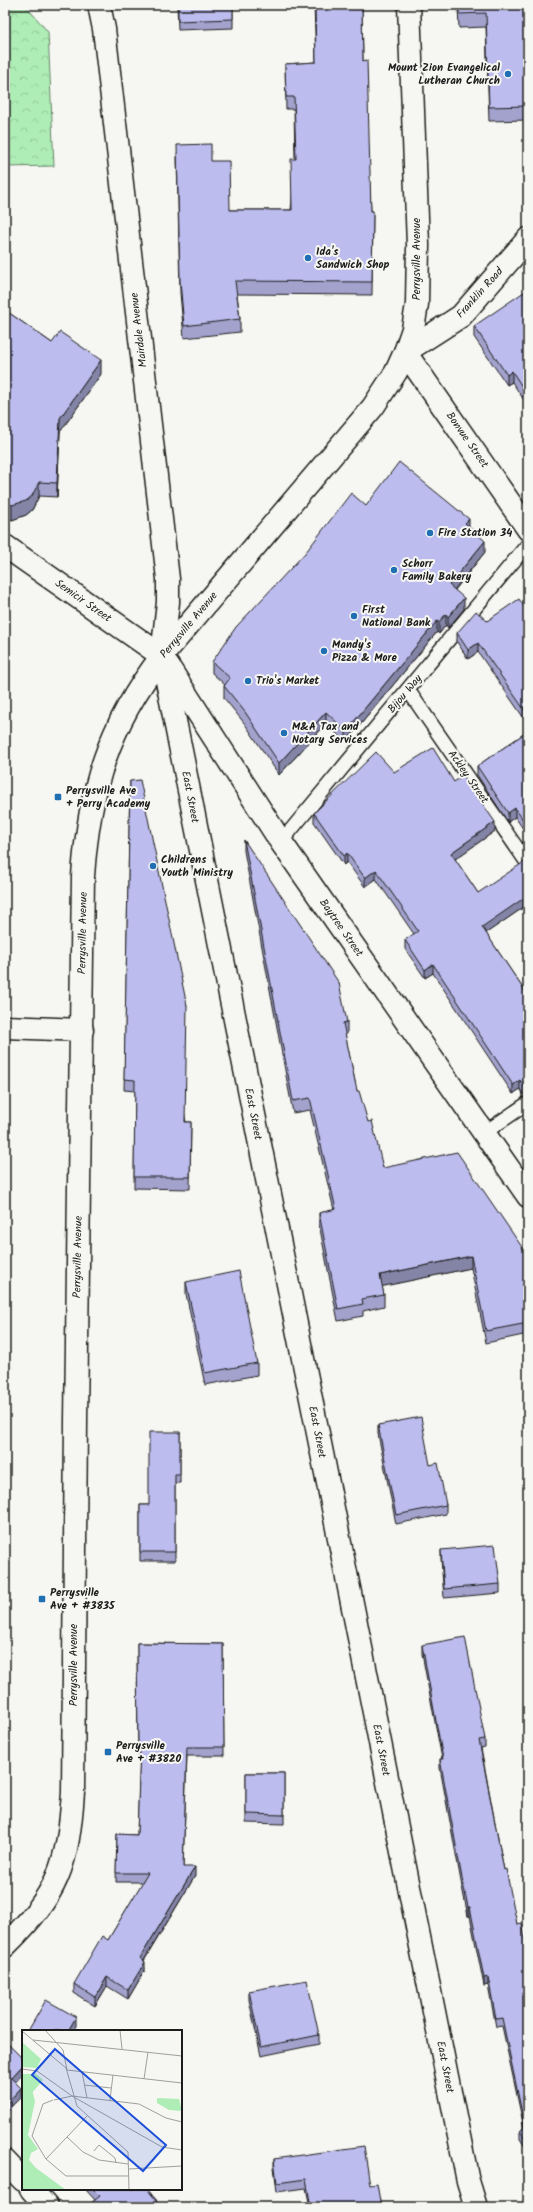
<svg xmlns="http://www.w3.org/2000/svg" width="533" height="2212" viewBox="0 0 533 2212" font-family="Kalam,sans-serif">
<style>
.park{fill:url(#park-crowns);stroke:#658468}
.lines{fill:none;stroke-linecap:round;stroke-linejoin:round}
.lane-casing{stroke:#1c1c1c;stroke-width:16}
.street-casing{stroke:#1c1c1c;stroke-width:25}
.secondary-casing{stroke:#1c1c1c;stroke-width:25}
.primary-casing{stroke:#1c1c1c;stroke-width:25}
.lane{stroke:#f6f6f2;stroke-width:13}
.street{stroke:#f6f6f2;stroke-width:22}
.secondary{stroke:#f6f6f2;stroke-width:22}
.primary{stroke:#f6f6f2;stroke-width:22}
.wall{fill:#a2a2cd;stroke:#1c1c1c}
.shaded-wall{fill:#8484a7;stroke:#1c1c1c}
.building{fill:#bcbcee;stroke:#1c1c1c}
.poi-dot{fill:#1f6fb2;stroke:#f6f6f2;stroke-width:1.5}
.labels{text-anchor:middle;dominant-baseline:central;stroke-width:4;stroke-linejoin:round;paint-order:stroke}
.poi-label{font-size:11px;font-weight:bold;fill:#1c1c1c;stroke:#f6f6f2;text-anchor:start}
.street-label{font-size:11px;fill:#1c1c1c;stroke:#f6f6f2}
.inset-road{fill:none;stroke:#9f9f9c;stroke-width:1}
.view{fill:#1d4ed8;fill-opacity:0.15;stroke:#1d4ed8;stroke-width:2}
.inset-edge{fill:none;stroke:#1c1c1c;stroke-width:2}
</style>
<defs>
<pattern id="park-crowns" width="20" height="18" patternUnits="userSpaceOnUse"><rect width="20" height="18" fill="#aeedb5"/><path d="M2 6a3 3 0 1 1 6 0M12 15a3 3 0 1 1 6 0" fill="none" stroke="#95cb9b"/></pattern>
</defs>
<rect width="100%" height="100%" fill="#f6f6f2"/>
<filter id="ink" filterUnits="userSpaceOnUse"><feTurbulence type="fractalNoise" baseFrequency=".025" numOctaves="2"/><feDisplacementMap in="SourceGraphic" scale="8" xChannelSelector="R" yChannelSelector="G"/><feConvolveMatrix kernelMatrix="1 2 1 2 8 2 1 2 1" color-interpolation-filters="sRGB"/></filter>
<g filter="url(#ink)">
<path class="park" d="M 5,5 L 25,5 L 48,32 L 54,166 L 5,167 Z"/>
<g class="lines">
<defs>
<g id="lane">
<path d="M 408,690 L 528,864"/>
<path d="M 281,842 L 528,544"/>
<path d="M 484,1133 L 528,1103"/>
</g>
<g id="street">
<path d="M 528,239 L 461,316 L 405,352 L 528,529"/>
<path d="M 5,546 L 162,656"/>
<path d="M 5,1027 L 82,1030"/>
<path d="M 5,2161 L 23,2180"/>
<path d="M 31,2189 L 47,2207"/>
</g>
<g id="secondary">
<path d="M 99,5 L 104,29 L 168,579 L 168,602 L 162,656 L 468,2181 L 476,2207"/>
<path d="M 168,666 L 281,842 L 528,1196"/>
</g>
<path id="primary" d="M 5,1946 C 58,1894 68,1866 73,1792 L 76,1421 L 83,876 C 89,789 108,726 162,656 L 373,407 L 396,372 L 405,352 L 413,329 L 417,304 L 418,245 L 409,5"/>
</defs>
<use href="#lane" class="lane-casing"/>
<use href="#street" class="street-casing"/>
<use href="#secondary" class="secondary-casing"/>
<use href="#primary" class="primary-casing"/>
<use href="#lane" class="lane"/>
<use href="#street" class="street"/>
<use href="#secondary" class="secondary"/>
<use href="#primary" class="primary"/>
</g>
<g class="wall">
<path d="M 177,5 L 233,5 L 233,28 L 178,30 Z"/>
<path d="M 314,5 L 362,5 L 363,61 L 371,211 L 373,211 L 372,295 L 237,294 L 240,319 L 240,332 L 184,338 L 180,293 L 177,157 L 211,161 L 230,210 L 291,210 L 295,159 L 294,109 L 286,109 L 285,64 L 316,62 Z"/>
<path d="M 455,5 L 528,5 L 528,120 L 489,121 L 486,27 L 459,28 L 458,8 L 455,8 Z"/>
<path d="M 528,298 L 528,406 L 512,382 L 507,385 L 474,337 L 474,326 Z"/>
<path d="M 5,310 L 52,343 L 101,374 L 60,432 L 57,497 L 39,496 L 32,510 L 26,515 L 12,520 L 5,517 Z"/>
<path d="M 366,506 L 469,526 L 485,552 L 455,590 L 464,609 L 448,628 L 446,625 L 439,634 L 437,632 L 346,742 L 326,724 L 279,775 L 245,724 L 224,698 L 224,686 L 225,685 L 212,673 L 212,662 Z"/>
<path d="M 528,612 L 528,724 L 478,652 L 468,659 L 457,642 L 457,633 L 487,621 Z"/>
<path d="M 528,731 L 528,836 L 515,817 L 508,822 L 477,775 L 477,766 Z"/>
<path d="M 394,772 L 454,782 L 495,831 L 455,859 L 478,893 L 527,898 L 527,905 L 486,933 L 528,996 L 528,1096 L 525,1096 L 520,1089 L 513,1094 L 433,973 L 425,978 L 405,949 L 405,940 L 414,934 L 376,879 L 365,887 L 347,862 L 344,865 L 314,822 L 314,813 Z"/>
<path d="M 130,781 L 186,1122 L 191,1122 L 190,1189 L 134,1188 L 135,1091 L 124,1090 Z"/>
<path d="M 244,840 L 347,1022 L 347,1034 L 345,1034 L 357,1091 L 383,1168 L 528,1272 L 528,1334 L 486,1343 L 471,1268 L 382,1286 L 384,1295 L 384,1306 L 363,1311 L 363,1316 L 338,1321 L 319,1224 L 319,1213 L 334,1210 L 310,1110 L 293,1113 L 244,851 Z"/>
<path d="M 186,1282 L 257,1363 L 257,1375 L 205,1385 L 186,1294 Z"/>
<path d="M 378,1425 L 430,1465 L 446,1505 L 446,1514 L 396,1524 L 378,1434 Z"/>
<path d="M 180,1432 L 180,1483 L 175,1483 L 175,1561 L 140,1561 L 140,1505 L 149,1505 Z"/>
<path d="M 441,1550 L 500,1584 L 500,1593 L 444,1598 L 441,1559 Z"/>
<path d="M 137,1643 L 223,1644 L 224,1756 L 187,1756 L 183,1867 L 195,1876 L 144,1961 L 145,1970 L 128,1999 L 107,1986 L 95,2006 L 74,1993 L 74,1984 L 108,1940 L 143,1882 L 116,1882 L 117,1834 L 137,1835 L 140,1755 L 138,1755 Z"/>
<path d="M 422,1645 L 485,1739 L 485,1747 L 481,1748 L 504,1870 L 517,1924 L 528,1955 L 528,2151 L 520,2139 L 520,2131 L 524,2128 L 502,2026 L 496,2027 L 488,1985 L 484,1986 L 470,1916 L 468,1916 L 462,1887 L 440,1768 L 440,1759 L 442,1759 L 422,1654 Z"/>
<path d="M 246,1773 L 284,1773 L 284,1824 L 246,1823 Z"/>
<path d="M 249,1991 L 319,2035 L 319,2044 L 261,2056 L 249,2000 Z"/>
<path d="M 274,2159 L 370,2185 L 381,2207 L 310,2207 L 306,2188 L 277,2192 L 274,2167 Z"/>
<path d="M 85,2189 L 147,2189 L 162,2207 L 88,2207 L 88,2206 L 95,2200 Z"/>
</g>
<g class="shaded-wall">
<path d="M 101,360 L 101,374 L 60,432 L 57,497 L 57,483 L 60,418 Z"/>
<path d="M 512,371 L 512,382 L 507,385 L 507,375 Z"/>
<path d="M 39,482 L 39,496 L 32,510 L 26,515 L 12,520 L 12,505 Z"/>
<path d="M 469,519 L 469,531 L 465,523 Z"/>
<path d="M 485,541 L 485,552 L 449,596 L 449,585 Z"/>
<path d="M 464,598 L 464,609 L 448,628 L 448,617 Z"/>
<path d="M 446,614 L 446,625 L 439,634 L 439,622 Z"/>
<path d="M 437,621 L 437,632 L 346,742 L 346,731 Z"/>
<path d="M 478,643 L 478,652 L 468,659 L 468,650 Z"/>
<path d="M 326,712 L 326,724 L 279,775 L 279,763 Z"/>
<path d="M 515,808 L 515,817 L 508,822 L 508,813 Z"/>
<path d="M 495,822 L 495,831 L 451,862 L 451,853 Z"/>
<path d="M 347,853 L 347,862 L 344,865 L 344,856 Z"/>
<path d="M 376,870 L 376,879 L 365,887 L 365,878 Z"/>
<path d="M 528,889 L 527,905 L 482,936 L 482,927 L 524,892 Z"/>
<path d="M 433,964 L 433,973 L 425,978 L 425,970 Z"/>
<path d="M 520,1080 L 520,1089 L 513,1094 L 513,1085 Z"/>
<path d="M 471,1256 L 471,1268 L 380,1287 L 380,1275 Z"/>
<path d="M 195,1867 L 195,1876 L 140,1967 L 140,1958 Z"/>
<rect x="468" y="1907" width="2" height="9"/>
<path d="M 145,1962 L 145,1970 L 128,1999 L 128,1990 Z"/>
<path d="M 107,1977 L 107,1986 L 95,2006 L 95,1997 Z"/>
<path d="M 488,1977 L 488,1985 L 484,1986 L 484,1978 Z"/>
<path d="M 76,2017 L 76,2026 L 73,2031 L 68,2031 Z"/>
<path d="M 23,2065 L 23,2074 L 11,2087 L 11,2078 Z"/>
<path d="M 21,2088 L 21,2097 L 5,2113 L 5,2105 Z"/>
</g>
<g class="building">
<path d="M 178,5 L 233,5 L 233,19 L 178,21 Z"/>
<path d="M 315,5 L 362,5 L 363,61 L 367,60 L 371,211 L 373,211 L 372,282 L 235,281 L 240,319 L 184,326 L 180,281 L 177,145 L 211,144 L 211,161 L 229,161 L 230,210 L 292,210 L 291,159 L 296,159 L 294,97 L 286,97 L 285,64 L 316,62 Z"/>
<path d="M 459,5 L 528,5 L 528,106 L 489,107 L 486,13 L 459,14 Z"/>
<path d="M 524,292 L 528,298 L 528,396 L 512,371 L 507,375 L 474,326 Z"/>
<path d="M 5,310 L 52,343 L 60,332 L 101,360 L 60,418 L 57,483 L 39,482 L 32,496 L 26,501 L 12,505 L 5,503 Z"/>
<path d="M 399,462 L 469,519 L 465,523 L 485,541 L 449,585 L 464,598 L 448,617 L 446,614 L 439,622 L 437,621 L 346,731 L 326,712 L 279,763 L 245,712 L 224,686 L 230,678 L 212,662 L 236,627 L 306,552 L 351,493 L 366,506 Z"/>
<path d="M 519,599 L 528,612 L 528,715 L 478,643 L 468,650 L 457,633 L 476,611 L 487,621 Z"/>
<path d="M 528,731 L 528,827 L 515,808 L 508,813 L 477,766 Z"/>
<path d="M 433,748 L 454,782 L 463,775 L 495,822 L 451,853 L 478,893 L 524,862 L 528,862 L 528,889 L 524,892 L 527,896 L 482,927 L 528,996 L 528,1087 L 525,1087 L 520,1080 L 513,1085 L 433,964 L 425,970 L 405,940 L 418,931 L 376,870 L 365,878 L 347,853 L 344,856 L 314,813 L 376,752 L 394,772 Z"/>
<path d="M 140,780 L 187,1006 L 185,1122 L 191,1122 L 190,1177 L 134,1177 L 135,1080 L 124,1079 L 130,781 Z"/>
<path d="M 244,840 L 339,983 L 347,1022 L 343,1023 L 357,1091 L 359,1091 L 368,1122 L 372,1121 L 383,1168 L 457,1152 L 524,1250 L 528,1272 L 528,1323 L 486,1331 L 471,1256 L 380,1275 L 384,1295 L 362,1299 L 363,1304 L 338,1309 L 319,1213 L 336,1209 L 310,1098 L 293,1101 Z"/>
<path d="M 239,1271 L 257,1363 L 205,1373 L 186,1282 Z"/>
<path d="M 421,1417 L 430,1465 L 438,1463 L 446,1505 L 396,1515 L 378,1425 Z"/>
<path d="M 149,1432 L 180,1432 L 180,1474 L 175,1474 L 175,1552 L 140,1552 L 140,1505 L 149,1505 Z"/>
<path d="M 495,1545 L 500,1584 L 444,1589 L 441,1550 Z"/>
<path d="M 465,1637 L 485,1739 L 479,1740 L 504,1870 L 506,1869 L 517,1924 L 522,1923 L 528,1955 L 528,1968 L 527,1969 L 528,1973 L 528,2142 L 520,2131 L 525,2127 L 502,2018 L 496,2019 L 488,1977 L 484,1978 L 470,1907 L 468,1907 L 462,1878 L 440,1759 L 443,1759 L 422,1645 Z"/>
<path d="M 137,1643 L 223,1644 L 224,1747 L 187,1747 L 183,1867 L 195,1867 L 140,1958 L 145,1962 L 128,1990 L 107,1977 L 95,1997 L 74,1984 L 102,1936 L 108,1940 L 148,1873 L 116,1873 L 117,1834 L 137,1835 L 140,1746 L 138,1746 Z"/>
<path d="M 246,1773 L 284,1773 L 284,1815 L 246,1814 Z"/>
<path d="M 307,1980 L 319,2035 L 261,2047 L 249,1991 Z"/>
<path d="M 46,2000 L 76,2017 L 68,2031 L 28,2031 Z"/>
<path d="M 5,2041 L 23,2059 L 23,2065 L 11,2078 L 21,2088 L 5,2105 Z"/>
<path d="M 364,2146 L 370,2185 L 377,2184 L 381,2207 L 311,2207 L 306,2179 L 277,2183 L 274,2159 Z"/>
<path d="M 93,2189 L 147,2189 L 162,2207 L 89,2207 L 88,2206 L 100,2196 Z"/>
</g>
</g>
<g class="poi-dot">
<circle cx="508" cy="74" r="4"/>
<circle cx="308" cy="258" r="4"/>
<circle cx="430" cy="533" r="4"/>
<circle cx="394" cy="570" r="4"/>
<circle cx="354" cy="616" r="4"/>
<circle cx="324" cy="651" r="4"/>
<circle cx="248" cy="681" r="4"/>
<circle cx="284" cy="733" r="4"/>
<rect x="54" y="793" width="8" height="8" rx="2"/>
<circle cx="153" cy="866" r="4"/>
<rect x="38" y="1595" width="8" height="8" rx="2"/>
<rect x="104" y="1748" width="8" height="8" rx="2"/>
</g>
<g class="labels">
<g class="poi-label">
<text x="500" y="68" text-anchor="end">Mount Zion Evangelical<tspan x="500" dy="13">Lutheran Church</tspan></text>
<text x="316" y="252">Ida's<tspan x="316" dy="13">Sandwich Shop</tspan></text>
<text x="438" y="533">Fire Station 34</text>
<text x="402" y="564">Schorr<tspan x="402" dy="13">Family Bakery</tspan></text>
<text x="362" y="610">First<tspan x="362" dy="13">National Bank</tspan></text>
<text x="332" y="645">Mandy's<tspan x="332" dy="13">Pizza &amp; More</tspan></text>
<text x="256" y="681">Trio's Market</text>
<text x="292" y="727">M&amp;A Tax and<tspan x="292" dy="13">Notary Services</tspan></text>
<text x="66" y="791">Perrysville Ave<tspan x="66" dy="13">+ Perry Academy</tspan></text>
<text x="161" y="860">Childrens<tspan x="161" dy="13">Youth Ministry</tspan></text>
<text x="50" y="1593">Perrysville<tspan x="50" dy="13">Ave + #3835</tspan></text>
<text x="116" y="1746">Perrysville<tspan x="116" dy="13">Ave + #3820</tspan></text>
</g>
<g class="street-label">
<text transform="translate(417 259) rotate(-90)">Perrysville Avenue</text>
<text transform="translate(480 293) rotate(-48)">Franklin Road</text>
<text transform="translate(139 330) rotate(-97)">Mairdale Avenue</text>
<text transform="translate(467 440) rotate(55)">Bonvue Street</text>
<text transform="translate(83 601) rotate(35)">Semicir Street</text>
<text transform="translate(189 625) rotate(-50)">Perrysville Avenue</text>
<text transform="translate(405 694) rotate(-50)">Bijou Way</text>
<text transform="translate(468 777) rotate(55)">Ackley Street</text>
<text transform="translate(190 797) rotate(79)">East Street</text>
<text transform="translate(341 928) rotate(55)">Baytree Street</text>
<text transform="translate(83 933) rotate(-89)">Perrysville Avenue</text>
<text transform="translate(253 1114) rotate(79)">East Street</text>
<text transform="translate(78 1257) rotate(-89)">Perrysville Avenue</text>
<text transform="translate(317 1432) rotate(79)">East Street</text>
<text transform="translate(74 1665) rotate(-90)">Perrysville Avenue</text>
<text transform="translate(381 1750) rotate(79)">East Street</text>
<text transform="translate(445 2067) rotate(79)">East Street</text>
</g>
</g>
<g transform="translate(22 2030)">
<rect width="160" height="160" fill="#f6f6f2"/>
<path d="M 0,12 L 19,29 L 15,38 L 0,37 ZM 0,56 L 10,60 L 13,71 L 6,105 L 16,119 L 9,123 L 7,130 L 14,138 L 44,160 L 0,160 ZM 135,68 L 157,69 L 160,81 L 147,80 L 135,73 Z" fill="#aeedb5"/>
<path d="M 0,44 L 14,44 L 21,50 L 9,64 L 0,94 ZM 0,136 L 22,160 L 0,160 Z" fill="#aeedb5"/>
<path class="inset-road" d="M 23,0 L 41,20 L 45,40 L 160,53M 98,0 L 100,19M 0,1 L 44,38 L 55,76 L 106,122 L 107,160M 11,10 L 160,26M 0,39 L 15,41 L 50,66 L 140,117 L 160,120M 60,42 L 65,68M 122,49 L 126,22M 62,55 L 89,58M 31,70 L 21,74 L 10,106 L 24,129 L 44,146 L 107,146M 32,70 L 50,66 L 117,74 L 144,88 L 160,92M 88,70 L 91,45M 45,107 L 61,122 L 77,130 L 106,134M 72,121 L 77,115 L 93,128 L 94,133M 24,129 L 65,86M 107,139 L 160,136"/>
<path class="view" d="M 33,19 L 144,115 L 121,141 L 10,45 Z"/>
<rect width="160" height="160" class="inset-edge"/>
</g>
<rect width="533" height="2212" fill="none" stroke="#f6f6f2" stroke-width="20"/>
<rect x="10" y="10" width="513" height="2192" fill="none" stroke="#1c1c1c" stroke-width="1.5" filter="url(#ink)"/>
</svg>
